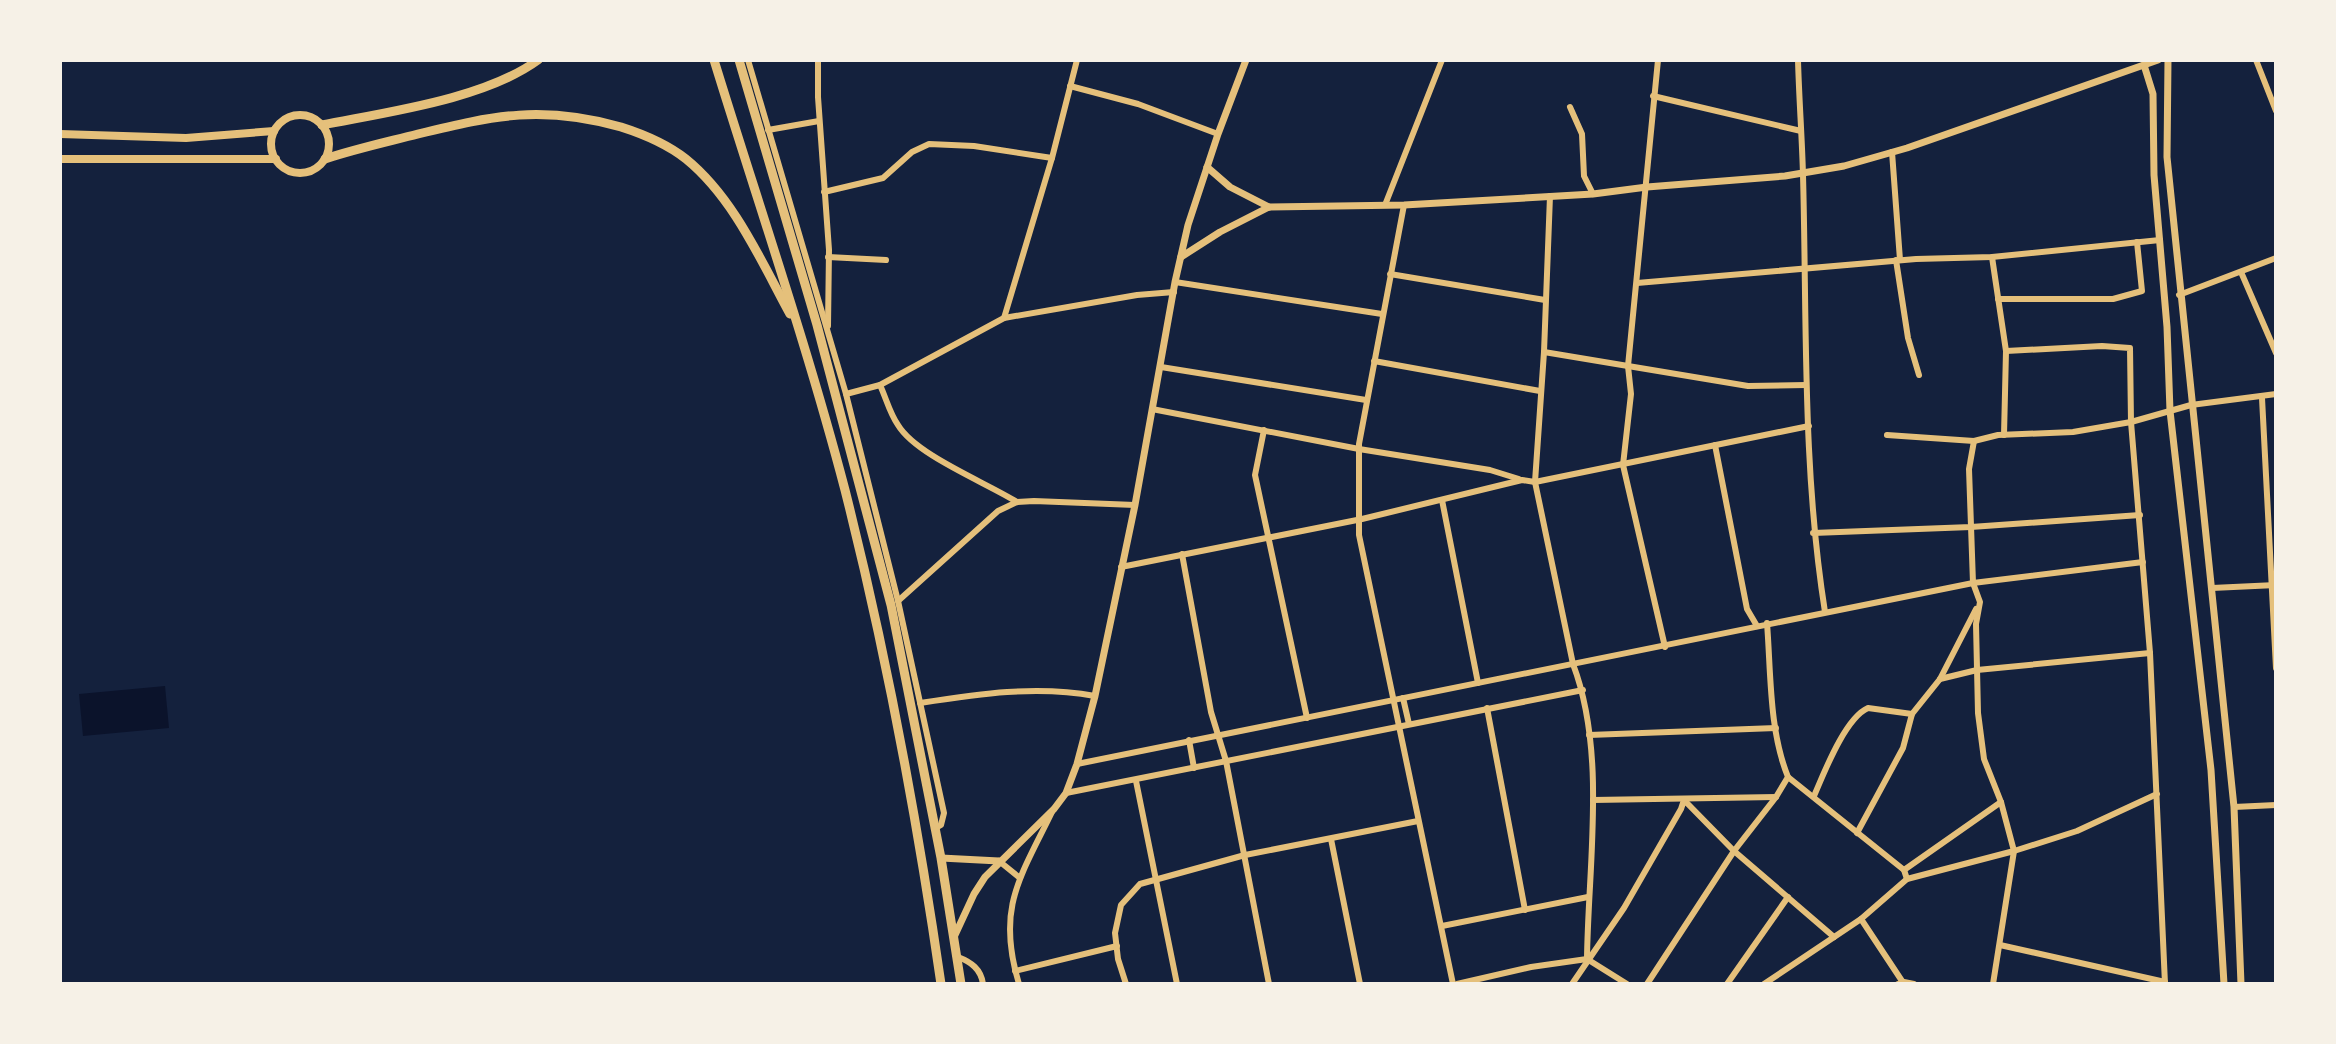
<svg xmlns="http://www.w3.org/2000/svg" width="2336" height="1044" viewBox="0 0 2336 1044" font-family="Commissioner,sans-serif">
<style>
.water{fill:#0b132b}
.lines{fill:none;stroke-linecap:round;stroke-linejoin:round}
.minor{stroke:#e5c07b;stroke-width:6}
.tertiary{stroke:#e5c07b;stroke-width:7}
.secondary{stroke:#e5c07b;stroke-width:8}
.trunk{stroke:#e5c07b;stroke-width:9}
</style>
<rect width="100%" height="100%" fill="#14213d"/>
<path class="water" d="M 165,686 L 169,728 L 83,736 L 79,694 Z"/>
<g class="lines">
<g class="minor">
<path d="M 748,60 L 846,394 L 898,601 L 944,813 L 941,825 L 934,829"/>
<path d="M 818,60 L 818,97 L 829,250 L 828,326"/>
<path d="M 1658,60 L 1628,366 L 1631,394 L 1623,465 L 1665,647"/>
<path d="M 1798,60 C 1799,98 1802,137 1803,175 C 1807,322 1802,467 1825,612"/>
<path d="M 2256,60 L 2276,111"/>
<path d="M 1070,86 L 1138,104 L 1218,134"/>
<path d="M 1653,96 L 1801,131"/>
<path d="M 1570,107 L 1582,134 L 1584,176 L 1593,194"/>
<path d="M 768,130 L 819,121"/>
<path d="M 1892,152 L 1900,260"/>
<path d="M 824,192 L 883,178 L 912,152 L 929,144 L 974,146 L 1052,158"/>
<path d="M 1550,196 L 1544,352 L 1535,482 L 1573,664 C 1607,754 1588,865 1587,959"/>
<path d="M 1385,205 L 1442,60"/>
<path d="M 1404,205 L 1359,444 L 1359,535 L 1453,984"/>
<path d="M 828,257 L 886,260"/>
<path d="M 1992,257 L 2006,351 L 2004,435"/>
<path d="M 1896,260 L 1908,338 L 1919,375"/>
<path d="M 2241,272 L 2276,353"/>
<path d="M 1390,274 L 1545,300"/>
<path d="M 1175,282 L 1382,314"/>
<path d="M 1637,283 L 1916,259 L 1992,257 L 2160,240"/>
<path d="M 2179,295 L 2276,258"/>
<path d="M 1998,299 L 2113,299 L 2142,291 L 2137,242"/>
<path d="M 1004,318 L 1052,158 L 1077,60"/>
<path d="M 2006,351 L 2102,346 L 2130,348 L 2131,422 L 2150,653 L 2165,984"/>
<path d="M 1544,352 L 1748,386 L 1806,385"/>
<path d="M 1374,361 L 1540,391"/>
<path d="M 1161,367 L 1366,400"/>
<path d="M 880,385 C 886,398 890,414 898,425 C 916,455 985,482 1017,502"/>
<path d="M 846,394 L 880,385 L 1004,318 L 1137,295 L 1174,292"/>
<path d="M 2262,398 L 2276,668"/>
<path d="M 1152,409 L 1359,449 L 1490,470 L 1519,479"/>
<path d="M 1264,430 L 1255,475 L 1307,718"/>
<path d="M 1887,435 L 1974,441 L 1998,435 L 2073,432 L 2131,422 L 2191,405 L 2276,394"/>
<path d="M 1974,441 L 1969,469 L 1973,583 L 1980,602 L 1976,624 L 1978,713 L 1984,759 L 2001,802 L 2014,851 L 1993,984"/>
<path d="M 1715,445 L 1747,609 L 1757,626"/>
<path d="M 1442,500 L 1478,683"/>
<path d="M 1813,533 L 1971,527 L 2140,515"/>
<path d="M 1182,554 L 1211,712 L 1226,761 L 1269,984"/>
<path d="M 1121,567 L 1362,519 L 1522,480 L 1535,482 L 1809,426"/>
<path d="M 2212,588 L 2276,585"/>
<path d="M 898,601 L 998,511 L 1017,502 L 1034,501 L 1135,505"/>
<path d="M 1940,679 L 1977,670 L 2150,653"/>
<path d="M 1403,698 L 1409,724"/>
<path d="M 920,703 C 978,694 1036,685 1095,696"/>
<path d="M 1487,708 L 1525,910"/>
<path d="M 1589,735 L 1776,728"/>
<path d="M 1189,740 L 1194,768"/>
<path d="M 1077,764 L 1973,583 L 2143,562"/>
<path d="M 1788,777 L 1904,870 L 1907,879"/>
<path d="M 1136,781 L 1177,984"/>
<path d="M 1066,793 L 1583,690"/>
<path d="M 1814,796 C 1824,773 1845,718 1868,708 L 1912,714"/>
<path d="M 1593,800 L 1776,797"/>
<path d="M 2234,807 L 2276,805"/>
<path d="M 1857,833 L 1903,748 L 1912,714 L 1940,679 L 1976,609"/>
<path d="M 1331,839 L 1360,984"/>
<path d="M 999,861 L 1020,878"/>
<path d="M 1904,870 L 2001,802"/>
<path d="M 1861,919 L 1904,984"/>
<path d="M 1442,926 L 1588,897"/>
<path d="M 2000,945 L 2165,982"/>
<path d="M 958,957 C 971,962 981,969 983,984"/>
<path d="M 1015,971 L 1117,946"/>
<path d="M 1019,984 C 996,908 1020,878 1052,812"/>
<path d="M 1126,984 L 1118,959 L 1115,933 L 1121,905 L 1140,884 L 1245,855 L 1418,821"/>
<path d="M 1457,984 L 1531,967 L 1587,959 L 1627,984"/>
<path d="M 1572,984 L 1624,908 L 1681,809 L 1684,800 L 1734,851 L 1834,937"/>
<path d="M 1647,984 L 1734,851 L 1776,797 L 1788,777 C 1769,730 1771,674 1767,623"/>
<path d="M 1727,984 L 1788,897"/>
<path d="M 1764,984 L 1861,919 L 1907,879 L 2014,851 L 2077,831 L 2157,794"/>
<path d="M 1898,984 L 1904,982 L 1914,984"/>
</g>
<g class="tertiary">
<path d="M 2168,60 L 2167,157 L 2234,807 L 2241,984"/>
<path d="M 2144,65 L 2153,94 L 2154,175 L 2167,327 L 2170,411 L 2211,770 L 2224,984"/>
<path d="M 1207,167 L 1230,187 L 1269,207"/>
<path d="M 1181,257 L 1220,232 L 1269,207 L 1404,205 L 1593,194 L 1647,187 L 1785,176 L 1844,166 L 1907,148 L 2158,60"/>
<path d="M 941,858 L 999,861"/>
<path d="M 955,935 L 974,894 L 985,877 L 1054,809 L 1066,793 L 1077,764 L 1095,696 L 1135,505 L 1175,282 L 1188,225 L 1218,134 L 1246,60"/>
</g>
<g class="secondary">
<circle cx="300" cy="144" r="29"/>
<path d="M 60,134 L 186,138 L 274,131"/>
<path d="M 60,159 L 276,159"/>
</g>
<g class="trunk">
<path d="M 714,60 C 758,203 807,345 845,490 C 886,652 917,818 941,984"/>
<path d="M 739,60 L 817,325 L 891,605 L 941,858 L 961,984"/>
<path d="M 322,125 C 387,112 485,99 538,60"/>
<path d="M 325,159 C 355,149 387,142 418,134 C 495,115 543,105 621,127 C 643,134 667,144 686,159 C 734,198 761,261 790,314"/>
</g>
</g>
<rect width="2336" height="1044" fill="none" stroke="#f6f1e7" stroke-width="124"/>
</svg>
